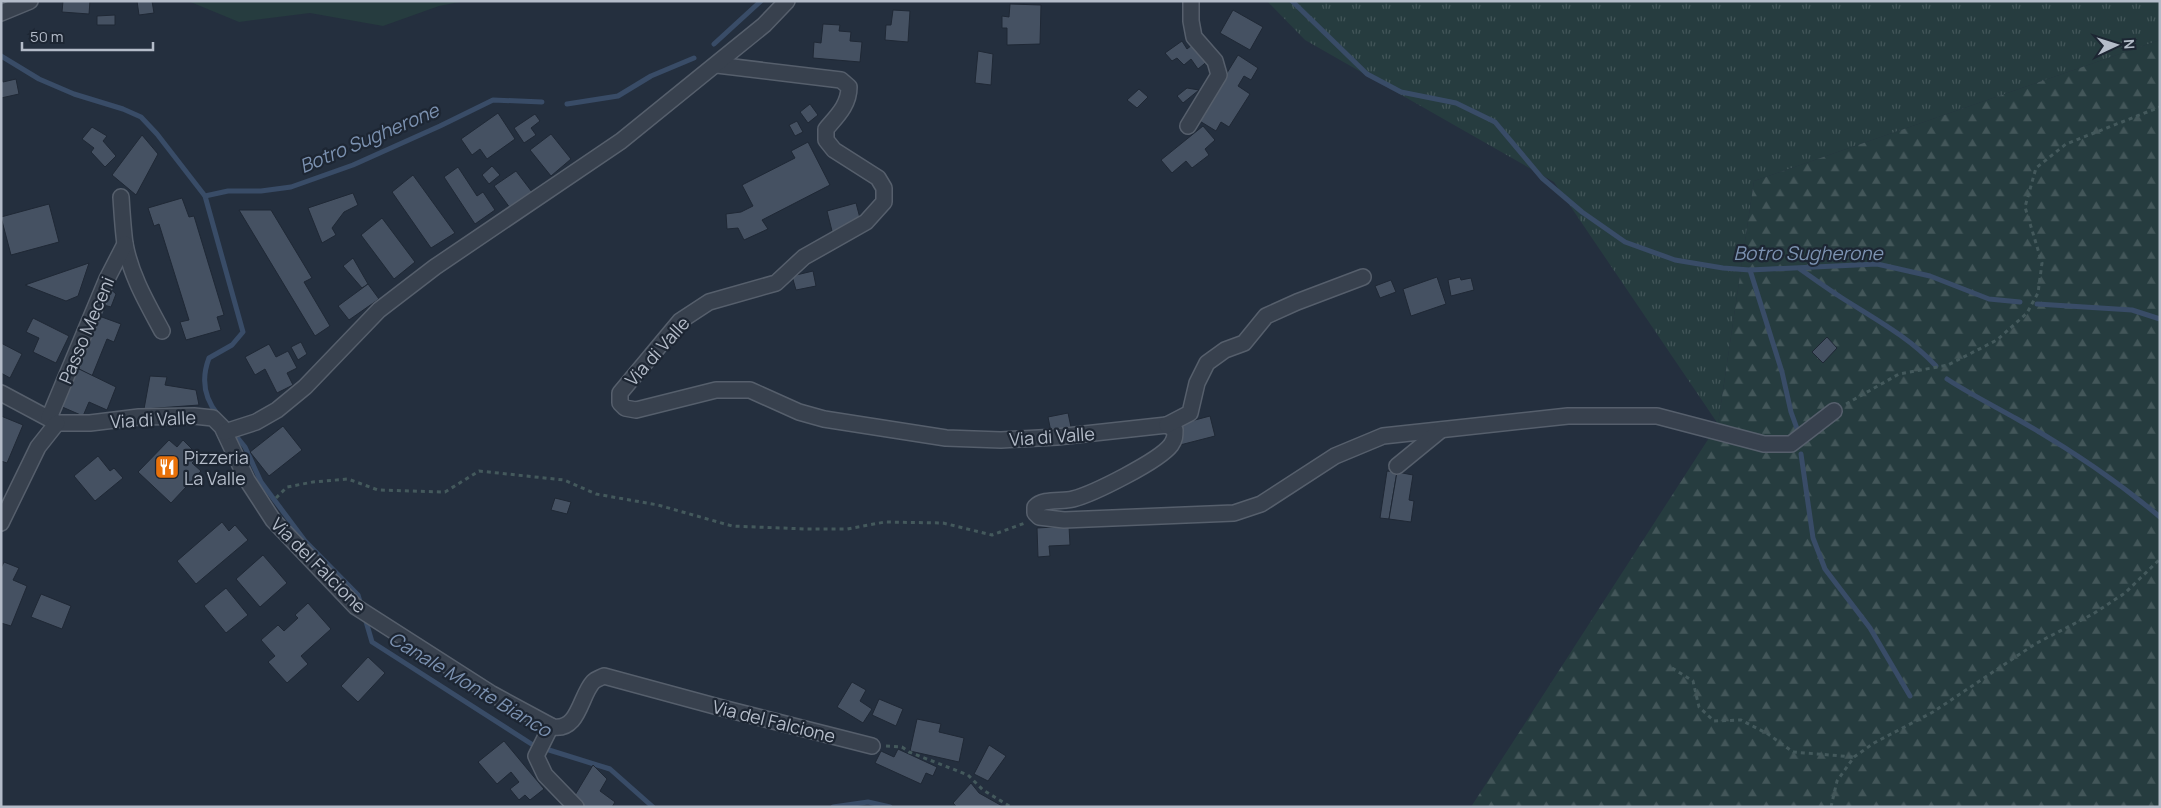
<svg xmlns="http://www.w3.org/2000/svg" width="2161" height="808" viewBox="0 0 2161 808" font-family="Manrope,sans-serif">
<style>
.grass{fill:url(#grass-tufts)}
.forest{fill:url(#forest-firs)}
.green{fill:#263c3f}
.lines{fill:none;stroke-linecap:round;stroke-linejoin:round}
.stream{stroke:#394c67;stroke-width:5}
.building{fill:#455162;stroke:#1f2835}
.minor-casing{stroke:#565f6c;stroke-width:18}
.path{stroke:#44595c;stroke-width:3;stroke-dasharray:4 4;stroke-linecap:butt}
.minor{stroke:#38414e;stroke-width:15}
.labels{text-anchor:middle;dominant-baseline:central;stroke-width:4.5;stroke-linejoin:round;paint-order:stroke}
.street-label{font-size:18px;fill:#b4bcc9;stroke:#1d2633}
.poi-label{font-size:18px;fill:#b4bcc9;stroke:#1d2633;text-anchor:start}
.water-label{font-size:19px;font-style:italic;fill:#7c92b1;stroke:#1d2633}
</style>
<defs>
<pattern id="grass-tufts" width="24" height="20" patternUnits="userSpaceOnUse" patternTransform="scale(1.25)"><rect width="24" height="20" fill="#263c3f"/><path d="M3 7l-1-3M5 7V3M7 7l1-3M15 17l-1-3M17 17v-4M19 17l1-3" fill="none" stroke="#435659"/></pattern>
<pattern id="forest-firs" width="22" height="20" patternUnits="userSpaceOnUse" patternTransform="scale(1.25)"><rect width="22" height="20" fill="#263c3f"/><path d="M5 1l3.5 6h-7zM16 11l3.5 6h-7z" fill="#435659"/></pattern>
</defs>
<rect width="100%" height="100%" fill="#242f3e"/>
<path class="grass" d="M 1267,1 L 2160,1 L 2160,40 L 1754,181 L 1718,424 L 1554,182 L 1305,40 Z"/>
<path class="forest" d="M 2160,40 L 2160,807 L 1471,807 L 1718,424 L 1754,181 Z"/>
<path class="green" d="M 188,1 L 465,1 L 439,6 L 383,26 L 310,13 L 239,22 Z"/>
<g class="lines">
<g class="stream">
<path d="M 1292,1 L 1367,74 L 1401,92 L 1456,103 L 1495,122 L 1542,178 L 1582,212 L 1625,242 L 1675,260 L 1723,268 L 1750,270 L 1877,264 L 1930,276 L 1989,299 L 2020,302"/>
<path d="M 714,44 L 761,1"/>
<path d="M 1,56 L 39,79 L 74,94 L 123,109 L 141,117 L 157,134 L 205,196 L 243,332 L 232,345 L 209,358 C 201,379 204,398 218,415"/>
<path d="M 567,104 L 618,96 L 651,76 L 694,58"/>
<path d="M 205,196 L 228,191 L 261,191 L 291,187 L 353,165 L 440,126 L 493,100 L 542,102"/>
<path d="M 1800,269 C 1814,279 1828,289 1842,298 C 1875,319 1909,337 1936,366"/>
<path d="M 1750,270 L 1782,372 L 1791,412 L 1799,434"/>
<path d="M 2037,304 L 2132,310 L 2160,319"/>
<path d="M 1947,379 C 1970,394 1994,406 2017,419 C 2068,448 2116,480 2160,517"/>
<path d="M 232,431 L 245,447 L 261,482 L 305,541 L 358,595 L 361,605"/>
<path d="M 1801,454 L 1813,538 L 1825,569 L 1870,628 L 1910,696"/>
<path d="M 365,618 L 372,642 L 533,745 L 610,769 L 653,807"/>
<path d="M 833,807 L 868,802 L 890,807"/>
</g>
</g>
<g class="building">
<path d="M 63,1 L 90,1 L 89,14 L 62,12 Z"/>
<path d="M 137,1 L 152,1 L 154,13 L 139,15 Z"/>
<path d="M 1010,4 L 1041,5 L 1040,44 L 1007,45 L 1007,28 L 1002,28 L 1002,16 L 1009,17 Z"/>
<path d="M 893,10 L 910,11 L 908,42 L 885,40 L 886,25 L 891,25 Z"/>
<path d="M 1233,10 L 1263,27 L 1250,50 L 1220,33 Z"/>
<path d="M 115,15 L 115,25 L 97,25 L 97,16 Z"/>
<path d="M 823,24 L 840,25 L 839,31 L 851,32 L 850,41 L 862,42 L 860,62 L 813,58 L 814,42 L 821,43 Z"/>
<path d="M 1182,41 L 1187,49 L 1192,45 L 1196,52 L 1202,48 L 1209,60 L 1198,69 L 1191,59 L 1184,65 L 1177,58 L 1172,61 L 1165,53 Z"/>
<path d="M 978,51 L 993,54 L 991,85 L 975,83 Z"/>
<path d="M 1238,55 L 1258,68 L 1251,80 L 1244,76 L 1238,86 L 1250,94 L 1229,127 L 1221,122 L 1216,131 L 1198,120 Z"/>
<path d="M 1,77 L 3,82 L 16,79 L 19,94 L 1,98 Z"/>
<path d="M 1187,88 L 1199,90 L 1183,103 L 1177,96 Z"/>
<path d="M 1139,89 L 1148,97 L 1137,108 L 1127,100 Z"/>
<path d="M 810,104 L 818,115 L 808,123 L 800,112 Z"/>
<path d="M 498,113 L 515,139 L 487,159 L 480,149 L 472,155 L 461,139 Z"/>
<path d="M 535,114 L 540,121 L 531,128 L 536,135 L 524,143 L 514,128 Z"/>
<path d="M 797,121 L 803,132 L 795,136 L 789,125 Z"/>
<path d="M 1203,126 L 1215,140 L 1205,149 L 1209,155 L 1192,168 L 1186,161 L 1172,173 L 1161,160 Z"/>
<path d="M 92,127 L 107,136 L 103,141 L 116,156 L 105,167 L 91,152 L 94,148 L 82,139 Z"/>
<path d="M 551,134 L 571,159 L 551,176 L 530,150 Z"/>
<path d="M 142,135 L 158,154 L 136,195 L 112,175 Z"/>
<path d="M 808,142 L 830,185 L 762,220 L 768,229 L 744,240 L 738,228 L 727,229 L 726,214 L 741,212 L 753,206 L 742,185 L 795,158 L 791,151 Z"/>
<path d="M 492,166 L 500,175 L 489,184 L 482,175 Z"/>
<path d="M 458,167 L 477,196 L 483,192 L 495,210 L 475,224 L 444,177 Z"/>
<path d="M 516,171 L 532,192 L 510,208 L 494,186 Z"/>
<path d="M 413,175 L 455,233 L 431,248 L 392,192 Z"/>
<path d="M 353,193 L 358,205 L 344,212 L 332,228 L 336,235 L 322,243 L 308,208 Z"/>
<path d="M 182,198 L 189,217 L 194,216 L 224,315 L 217,317 L 221,330 L 186,340 L 180,322 L 189,320 L 159,224 L 154,226 L 148,208 Z"/>
<path d="M 856,203 L 861,222 L 833,235 L 827,211 Z"/>
<path d="M 49,204 L 59,242 L 11,255 L 1,217 Z"/>
<path d="M 239,210 L 271,210 L 312,278 L 304,282 L 330,326 L 315,336 Z"/>
<path d="M 382,218 L 415,262 L 394,279 L 361,235 Z"/>
<path d="M 353,258 L 368,284 L 362,288 L 343,266 Z"/>
<path d="M 89,263 L 78,296 L 66,301 L 25,285 Z"/>
<path d="M 813,271 L 816,286 L 796,290 L 792,276 Z"/>
<path d="M 1437,277 L 1446,304 L 1411,316 L 1403,289 Z"/>
<path d="M 1460,277 L 1461,280 L 1471,278 L 1474,290 L 1451,296 L 1448,280 Z"/>
<path d="M 1391,280 L 1396,292 L 1380,298 L 1375,286 Z"/>
<path d="M 368,284 L 379,299 L 349,320 L 338,306 Z"/>
<path d="M 108,287 L 116,294 L 111,307 L 100,304 Z"/>
<path d="M 99,316 L 121,324 L 114,342 L 107,339 L 92,376 L 77,368 Z"/>
<path d="M 33,318 L 69,336 L 56,363 L 33,352 L 39,338 L 26,332 Z"/>
<path d="M 1827,337 L 1837,348 L 1823,363 L 1812,352 Z"/>
<path d="M 301,342 L 307,354 L 298,360 L 291,347 Z"/>
<path d="M 1,343 L 22,354 L 10,378 L 1,373 Z"/>
<path d="M 269,344 L 276,357 L 288,351 L 297,368 L 287,373 L 293,385 L 277,393 L 265,369 L 255,375 L 245,357 Z"/>
<path d="M 77,368 L 116,387 L 107,410 L 89,402 L 83,416 L 60,406 Z"/>
<path d="M 150,376 L 167,377 L 165,385 L 196,390 L 199,405 L 144,409 Z"/>
<path d="M 1068,413 L 1071,427 L 1051,432 L 1048,417 Z"/>
<path d="M 1,416 L 23,425 L 7,463 L 1,461 Z"/>
<path d="M 1210,416 L 1215,436 L 1180,445 L 1176,425 Z"/>
<path d="M 283,426 L 302,450 L 269,476 L 250,452 Z"/>
<path d="M 169,440 L 177,447 L 183,440 L 199,456 L 192,463 L 201,471 L 171,503 L 138,472 Z"/>
<path d="M 98,456 L 110,471 L 114,468 L 123,478 L 95,501 L 74,476 Z"/>
<path d="M 1387,471 L 1397,472 L 1389,519 L 1380,518 Z"/>
<path d="M 1397,472 L 1413,475 L 1409,500 L 1414,501 L 1411,522 L 1389,519 Z"/>
<path d="M 555,498 L 571,502 L 567,514 L 551,510 Z"/>
<path d="M 222,522 L 229,531 L 235,525 L 248,540 L 196,584 L 177,561 Z"/>
<path d="M 1069,526 L 1070,545 L 1049,546 L 1050,556 L 1038,557 L 1037,528 Z"/>
<path d="M 263,555 L 287,583 L 260,607 L 236,579 Z"/>
<path d="M 4,562 L 19,568 L 13,580 L 27,586 L 11,626 L 1,623 L 1,568 Z"/>
<path d="M 226,588 L 248,615 L 226,633 L 204,606 Z"/>
<path d="M 41,594 L 71,606 L 62,629 L 31,617 Z"/>
<path d="M 308,603 L 331,629 L 301,656 L 308,664 L 287,683 L 268,662 L 275,656 L 261,640 L 278,625 L 284,631 L 298,618 L 295,615 Z"/>
<path d="M 368,657 L 385,673 L 358,702 L 341,686 Z"/>
<path d="M 852,682 L 866,690 L 860,701 L 872,709 L 863,723 L 837,707 Z"/>
<path d="M 879,699 L 903,709 L 896,726 L 872,715 Z"/>
<path d="M 917,719 L 941,724 L 939,732 L 964,738 L 959,762 L 910,751 Z"/>
<path d="M 504,741 L 544,789 L 530,800 L 525,795 L 519,800 L 510,789 L 519,782 L 511,772 L 497,784 L 478,762 Z"/>
<path d="M 989,745 L 1006,756 L 988,781 L 974,774 Z"/>
<path d="M 898,749 L 937,767 L 933,776 L 926,773 L 921,784 L 875,763 L 881,751 L 894,757 Z"/>
<path d="M 593,765 L 607,779 L 600,791 L 615,802 L 612,807 L 583,807 L 572,800 Z"/>
<path d="M 971,783 L 979,793 L 1004,807 L 957,807 L 953,803 Z"/>
</g>
<g class="lines">
<defs>
<g id="minor">
<path d="M 1,13 L 30,1"/>
<path d="M 717,65 L 841,80 L 849,87 C 849,105 837,116 826,129 L 826,140 L 834,150 L 878,178 L 884,188 L 884,202 L 866,222 L 804,257 L 776,283 L 709,302 L 680,321 L 620,393 L 620,403 L 625,408 L 636,410 L 716,390 L 750,390 L 799,412 L 824,419 L 946,438 L 1001,440 L 1057,437 L 1167,425 L 1175,430 C 1175,436 1175,439 1171,445 C 1159,461 1093,494 1073,499 C 1062,502 1043,498 1035,507 L 1035,513 L 1039,517 L 1064,520 L 1234,513 L 1261,504 L 1335,456 L 1383,436 L 1568,416 L 1657,416 L 1764,444 L 1791,444 L 1834,411"/>
<path d="M 1188,126 L 1219,75 L 1215,61 L 1194,37 L 1191,21 L 1191,1"/>
<path d="M 121,197 C 122,213 123,229 125,244 C 131,276 147,303 162,331"/>
<path d="M 1,393 L 57,423 L 90,423 L 139,417 L 194,416 L 213,418 L 222,427 L 247,480 L 273,520 L 356,607 L 492,694 L 553,727 C 579,731 580,696 593,682 C 596,679 600,678 604,676 L 722,708 L 872,746"/>
<path d="M 49,418 L 107,279 L 125,244"/>
<path d="M 1167,425 L 1190,413 L 1197,383 L 1207,363 L 1225,350 L 1244,343 L 1266,316 L 1297,302 L 1363,277"/>
<path d="M 225,432 L 256,422 L 277,410 L 305,387 L 379,310 L 435,267 L 621,141 L 764,25 L 787,1"/>
<path d="M 1397,466 L 1441,430"/>
<path d="M 1,523 L 38,447 L 57,423"/>
<path d="M 551,726 L 536,756 L 545,775 L 576,807"/>
</g>
</defs>
<use href="#minor" class="minor-casing"/>
<g class="path">
<path d="M 1846,404 L 1899,374 L 1948,365 L 1997,340 L 2027,313 L 2038,293 L 2042,263 L 2025,207 L 2036,168 L 2066,144 L 2160,107"/>
<path d="M 276,498 L 287,487 L 313,482 L 348,479 L 378,490 L 445,492 L 479,471 L 564,480 L 596,494 L 658,505 L 732,526 L 805,529 L 847,529 L 885,522 L 943,523 L 992,535 L 1025,523"/>
<path d="M 1672,668 L 1693,681 L 1699,707 L 1714,721 L 1741,720 L 1768,734 L 1793,752 L 1854,757"/>
<path d="M 886,746 L 902,747 L 909,752 L 968,775 L 983,790 L 1011,807"/>
<path d="M 1831,807 L 1837,781 L 1854,757 L 1874,743 L 1933,712 L 2035,644 L 2093,614 L 2125,593 L 2160,559"/>
</g>
<use href="#minor" class="minor"/>
</g>
<defs>
<symbol id="restaurant-square" viewBox="-11 -11 22 22"><rect x="-9" y="-9" width="18" height="18" rx="4" fill="#e8710a" stroke="#1d2633"/><path d="M-5-6h1v4h1v-4h1v4h1v-4h1v5L-1.5 .5V6h-2V.5L-5-1ZM5-6V6H3V1.5H1.5Q1.5-4 5-6Z" fill="#fff"/></symbol>
</defs>
<g fill-rule="evenodd">
<use href="#restaurant-square" x="153" y="453" width="28" height="28"/>
</g>
<g class="labels">
<g class="street-label">
<text transform="translate(86 330) rotate(-67)">Passo Meceni</text>
<text transform="translate(657 351) rotate(-48)">Via di Valle</text>
<text transform="translate(153 419) rotate(-3)">Via di Valle</text>
<text transform="translate(1052 436) rotate(-4)">Via di Valle</text>
<text transform="translate(319 565) rotate(45)">Via del Falcione</text>
<text transform="translate(774 721) rotate(14)">Via del Falcione</text>
</g>
<g class="poi-label">
<text x="184" y="457">Pizzeria<tspan x="184" dy="21">La Valle</tspan></text>
</g>
<g class="water-label">
<text transform="translate(369 138) rotate(-23)">Botro Sugherone</text>
<text x="1808" y="253">Botro Sugherone</text>
<text transform="translate(470 684) rotate(31)">Canale Monte Bianco</text>
</g>
</g>
<rect width="2161" height="808" fill="none" stroke="#b4bcc9" stroke-width="5"/>
<g transform="translate(2116 45) rotate(86)" stroke="#1d2633" stroke-width="4" paint-order="stroke">
<path d="M0-4L9 19L0 12L-9 19Z" fill="#b4bcc9"/>
<text y="-8" font-size="14" font-weight="bold" text-anchor="middle" fill="#b4bcc9">N</text>
</g>
<path d="M22 42v8h131v-8" fill="none" stroke="#b4bcc9" stroke-width="2.5"/>
<text x="30" y="42" font-size="15" fill="#b4bcc9" stroke="#1d2633" stroke-width="4" paint-order="stroke">50 m</text>
</svg>
